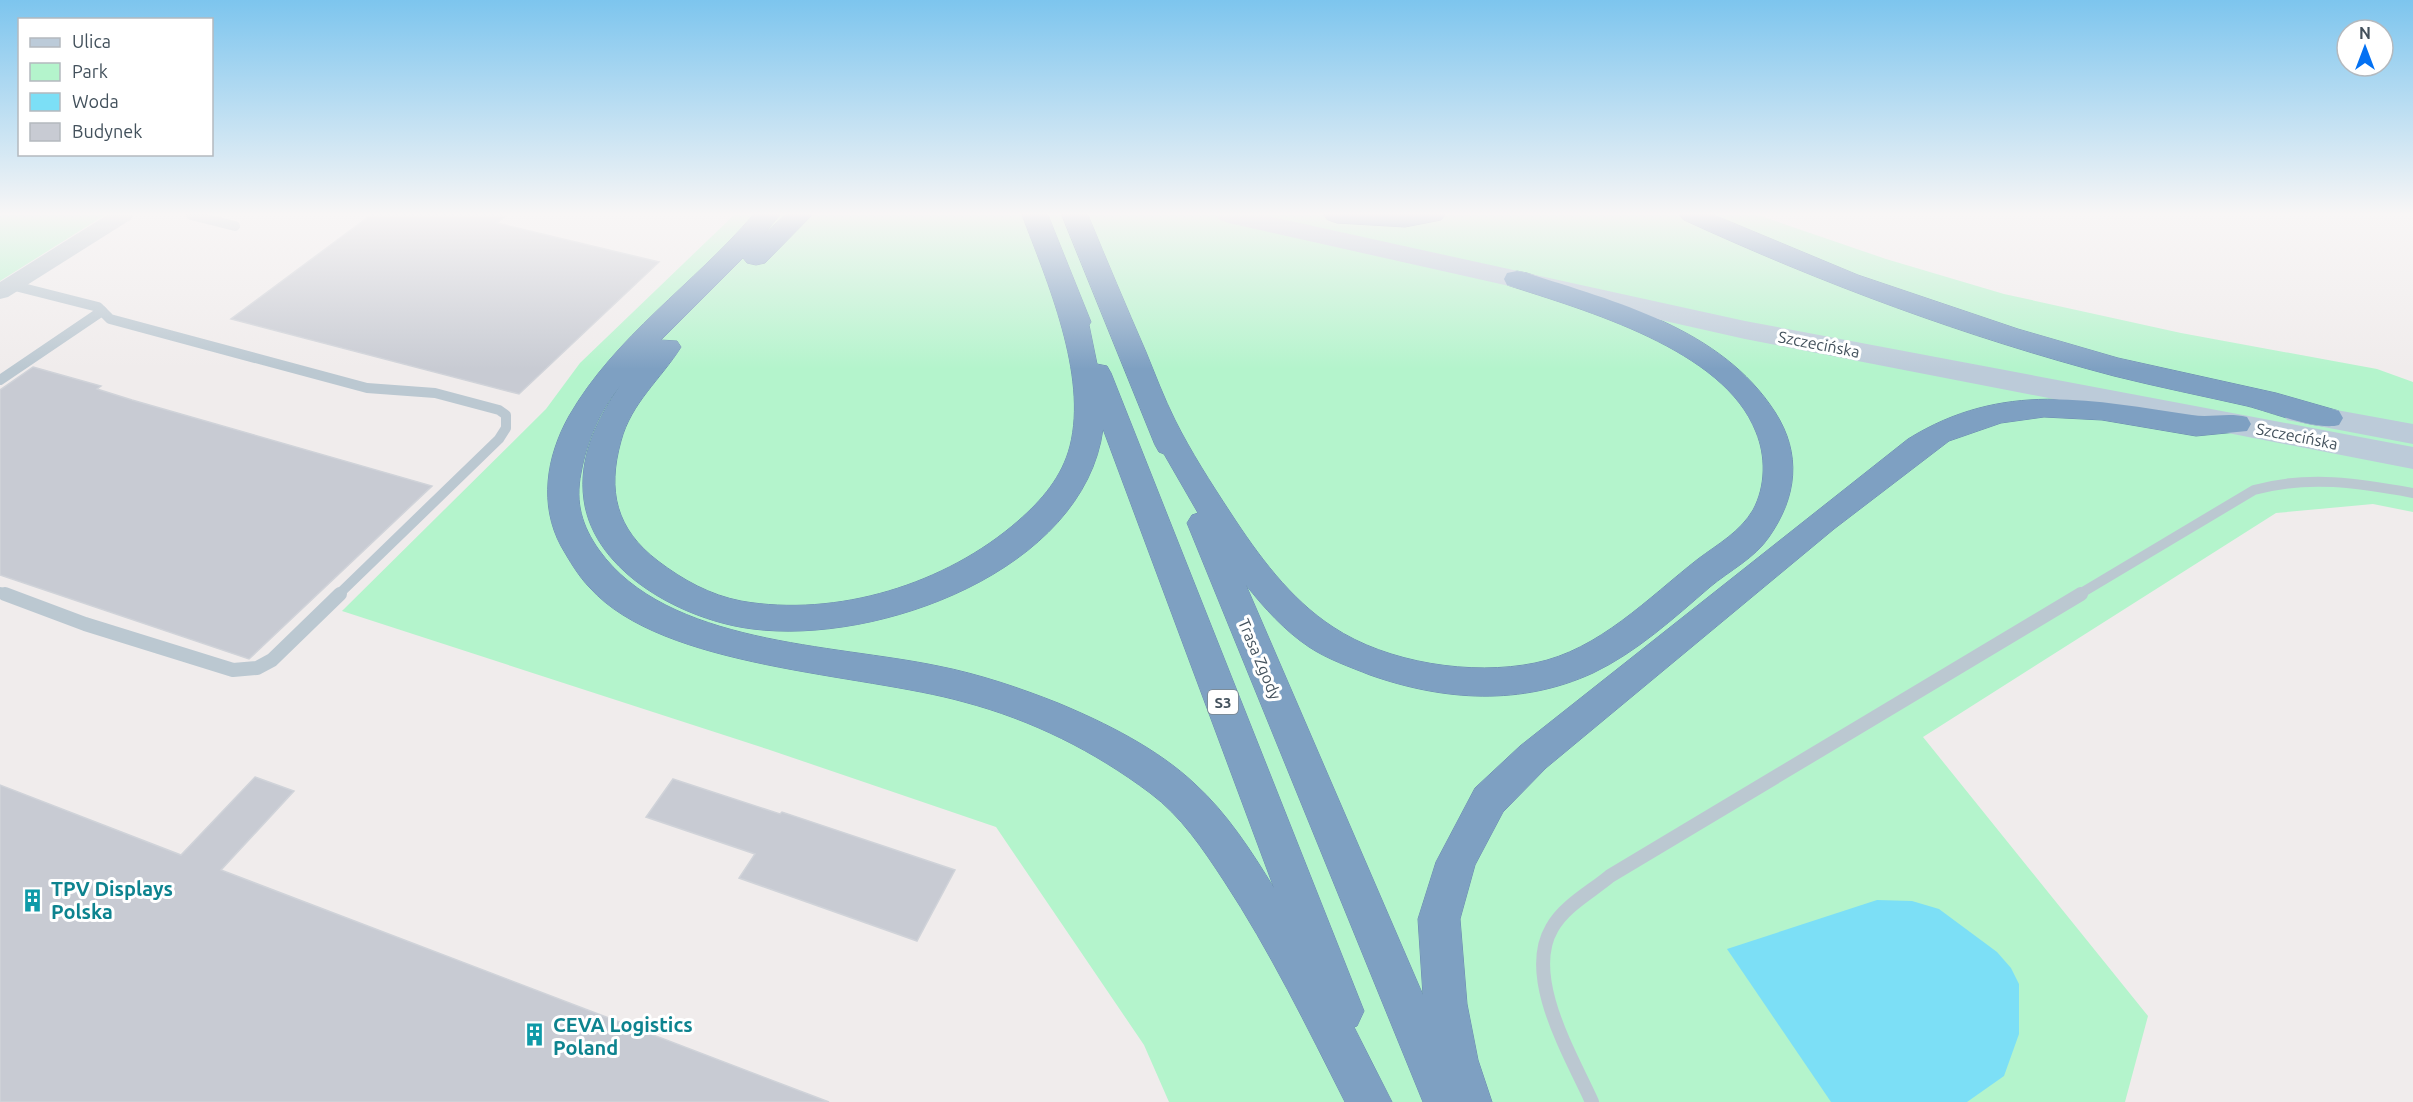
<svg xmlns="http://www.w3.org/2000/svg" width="2413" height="1102" viewBox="0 0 2413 1102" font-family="Ubuntu,sans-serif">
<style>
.green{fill:#b4f4cc}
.water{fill:#7cdff6}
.building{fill:#c8cbd3;stroke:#d0d3d9;stroke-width:1.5}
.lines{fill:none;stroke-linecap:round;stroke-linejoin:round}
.motorway-casing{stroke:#698bae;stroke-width:1}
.service-far1{stroke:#bbc8d1;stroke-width:10}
.service{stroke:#bbc8d1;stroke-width:14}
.tertiary{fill:#bbc8d1;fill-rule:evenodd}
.secondary{fill:#bccbd9;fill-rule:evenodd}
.motorway{fill:#7ea0c2;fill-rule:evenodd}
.labels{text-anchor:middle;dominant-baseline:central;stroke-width:6;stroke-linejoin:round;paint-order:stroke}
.shield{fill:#fff;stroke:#7b858d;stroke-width:1.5}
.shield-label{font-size:15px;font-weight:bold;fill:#43515c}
.street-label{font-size:16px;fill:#43515c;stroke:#fff}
.near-culture-label{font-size:20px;font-weight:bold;fill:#0d838f;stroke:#fff;text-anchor:start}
</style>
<rect width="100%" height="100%" fill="#f0ecec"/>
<g class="green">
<path d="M 0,215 L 105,215 L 0,281 Z"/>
<path d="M 734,215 L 1758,215 L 1886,259 L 2004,294 L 2181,333 L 2377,369 L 2413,382 L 2413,512 L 2373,504 L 2276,513 L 1923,737 L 2148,1016 L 2125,1102 L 1169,1102 L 1144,1045 L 996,827 L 767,749 L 342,611 L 546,409 L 580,363 Z"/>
</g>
<path class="water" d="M 1877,900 L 1912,901 L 1939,909 L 1997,952 L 2011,968 L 2019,984 L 2019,1034 L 2004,1076 L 1967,1102 L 1831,1102 L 1727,949 Z"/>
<g class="building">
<path d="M 371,215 L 507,215 L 497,223 L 659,262 L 519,394 L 231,319 Z"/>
<path d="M 33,367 L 101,386 L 97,389 L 132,400 L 432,486 L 249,659 L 0,575 L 0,390 Z"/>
<path d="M 255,777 L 294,791 L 221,870 L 829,1102 L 0,1102 L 0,785 L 181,855 Z"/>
<path d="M 673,779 L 780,814 L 782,812 L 955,870 L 917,941 L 739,878 L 755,854 L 646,817 Z"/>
</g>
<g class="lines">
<defs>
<g id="motorway">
<path d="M 753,215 L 780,215 L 764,234 L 785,215 L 812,215 L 765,263 L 756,265 L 747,263 L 743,258 L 661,340 L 677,341 L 681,347 C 661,379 631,403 621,441 C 607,491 616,529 658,561 C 683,580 710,595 741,601 C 837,618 946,584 1018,521 C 1042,500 1062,477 1070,446 C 1088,375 1047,281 1022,215 L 1048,215 L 1091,322 L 1089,325 L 1097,364 L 1107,366 L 1111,373 L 1364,1011 L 1357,1026 L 1354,1027 L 1392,1102 L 1345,1102 C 1307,1027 1270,951 1224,881 C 1203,849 1181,816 1150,793 C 1094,751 1032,720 964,702 C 861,673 663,669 590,588 C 579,577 569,560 561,546 C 539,505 546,457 569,416 C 615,336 694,284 753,215 ZM 620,386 C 597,419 578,458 584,500 C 594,574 686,621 753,629 C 877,645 1084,571 1103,429 L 1274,888 C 1252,852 1227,813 1195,784 C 1158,749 1106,723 1058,703 C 1020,688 979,674 938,666 C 833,644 667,645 599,550 C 582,526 575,503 581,473 C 587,441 599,412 620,386 Z"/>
<path d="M 1062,215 L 1088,215 C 1107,261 1126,306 1146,352 C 1155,374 1164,398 1175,420 C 1191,452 1211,483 1230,512 C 1258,555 1290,599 1333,627 C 1387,663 1472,676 1535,663 C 1599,650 1648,598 1698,559 C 1718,544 1740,532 1753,510 C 1766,486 1766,456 1756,432 C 1724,349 1584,310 1507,285 L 1504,279 L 1507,273 L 1517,271 L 1527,273 C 1616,302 1721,328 1775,412 C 1802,454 1797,497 1769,537 C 1755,558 1729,571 1710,587 C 1674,618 1637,652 1593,673 C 1521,706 1444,701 1370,675 C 1350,667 1327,659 1309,647 C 1285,631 1264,608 1246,585 L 1423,995 L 1418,919 L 1436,862 L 1475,788 L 1520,746 L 1908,439 C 2003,380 2090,400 2192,415 C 2211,418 2228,412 2247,417 L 2251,424 L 2247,431 L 2196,436 L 2102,420 L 2044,417 L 2001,423 L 1949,441 L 1834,529 L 1546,768 L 1503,812 L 1475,865 L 1460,919 L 1467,1004 L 1478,1060 L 1492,1102 L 1423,1102 L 1187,523 L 1192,515 L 1198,513 L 1164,454 L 1159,452 L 1155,445 Z"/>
<path d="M 1324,215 L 1445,215 L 1441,220 L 1405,227 L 1337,223 L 1328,220 Z"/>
<path d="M 1680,215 L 1714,215 L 1858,275 L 2018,329 L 2118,358 L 2276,393 L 2339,411 L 2343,418 L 2339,425 C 2317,431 2271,412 2247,406 C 2203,396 2158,387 2114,376 C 1966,337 1823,284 1684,220 Z"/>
</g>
</defs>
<use href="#motorway" class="motorway-casing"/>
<g class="service-far1">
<path d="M 191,215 L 235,226"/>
<path d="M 11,285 L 98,307 L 110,319 L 367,388 L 435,393 L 499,410 L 506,415 L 506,428 L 499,439 L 338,595"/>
<path d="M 0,380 L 102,311"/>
<path d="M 0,592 L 9,595"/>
<path d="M 2078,595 L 2254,490 C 2308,475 2359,483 2413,493"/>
</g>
<g class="service">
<path d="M 5,594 L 85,624 L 233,670 L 257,668 L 272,660 L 340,594"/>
<path d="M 1592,1102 C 1572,1057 1523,977 1552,928 C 1564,906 1591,892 1610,876 L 2081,594"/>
</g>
<path class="tertiary" d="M 107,215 L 133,215 L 130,220 L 8,297 L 0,299 L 0,282 Z"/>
<g class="secondary">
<path d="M 1216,215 L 1263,215 L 1745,321 L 2413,447 L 2413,469 L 1745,339 L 1229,223 L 1220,220 Z"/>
<path d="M 2298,403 L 2413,424 L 2413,444 L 2287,420 L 2283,413 L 2287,406 Z"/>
</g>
<use href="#motorway" class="motorway"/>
</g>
<linearGradient id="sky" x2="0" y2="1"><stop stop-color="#7dc5ee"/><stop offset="0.58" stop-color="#f8f6f6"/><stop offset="1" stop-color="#f8f6f6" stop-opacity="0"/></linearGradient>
<rect width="2413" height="369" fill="url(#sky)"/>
<defs>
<symbol id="building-bare" viewBox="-9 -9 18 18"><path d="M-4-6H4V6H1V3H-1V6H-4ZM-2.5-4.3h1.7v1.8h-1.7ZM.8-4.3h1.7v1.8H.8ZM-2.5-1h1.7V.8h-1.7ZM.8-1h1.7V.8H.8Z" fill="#0f9aa8" stroke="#fff" stroke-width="2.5" paint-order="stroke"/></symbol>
</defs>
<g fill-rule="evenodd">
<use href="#building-bare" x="16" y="884" width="33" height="33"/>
<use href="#building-bare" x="518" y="1018" width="33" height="33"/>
</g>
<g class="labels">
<rect class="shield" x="1208" y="690" width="30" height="24" rx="4.5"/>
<g class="shield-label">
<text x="1223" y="702">S3</text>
</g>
<g class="street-label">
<text transform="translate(1819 344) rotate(11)">Szczecińska</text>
<text transform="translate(2297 436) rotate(11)">Szczecińska</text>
<text transform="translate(1260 659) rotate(67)">Trasa Zgody</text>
</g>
<g class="near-culture-label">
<text x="51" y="888">TPV Displays<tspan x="51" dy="23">Polska</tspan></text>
<text x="553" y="1024">CEVA Logistics<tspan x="553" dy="23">Poland</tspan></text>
</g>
</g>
<rect x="18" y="18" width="195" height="138" fill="#ffffff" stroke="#b4b9be" stroke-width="1.5"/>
<rect x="30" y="38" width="30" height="9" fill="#bccbd9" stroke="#b4b9be" stroke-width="1.5"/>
<text x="72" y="48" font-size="18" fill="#43515c">Ulica</text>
<rect x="30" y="63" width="30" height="18" fill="#b4f4cc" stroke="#b4b9be" stroke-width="1.5"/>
<text x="72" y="78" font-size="18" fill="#43515c">Park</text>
<rect x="30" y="93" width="30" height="18" fill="#7cdff6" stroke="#b4b9be" stroke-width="1.5"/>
<text x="72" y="108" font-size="18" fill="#43515c">Woda</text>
<rect x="30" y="123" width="30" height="18" fill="#c8cbd3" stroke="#b4b9be" stroke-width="1.5"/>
<text x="72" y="138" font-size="18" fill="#43515c">Budynek</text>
<g transform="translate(2365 48)"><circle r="28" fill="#ffffff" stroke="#b4b9be" stroke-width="1.5"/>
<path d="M0-4.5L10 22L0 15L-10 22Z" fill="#0371f3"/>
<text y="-9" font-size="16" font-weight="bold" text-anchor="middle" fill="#43515c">N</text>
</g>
</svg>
